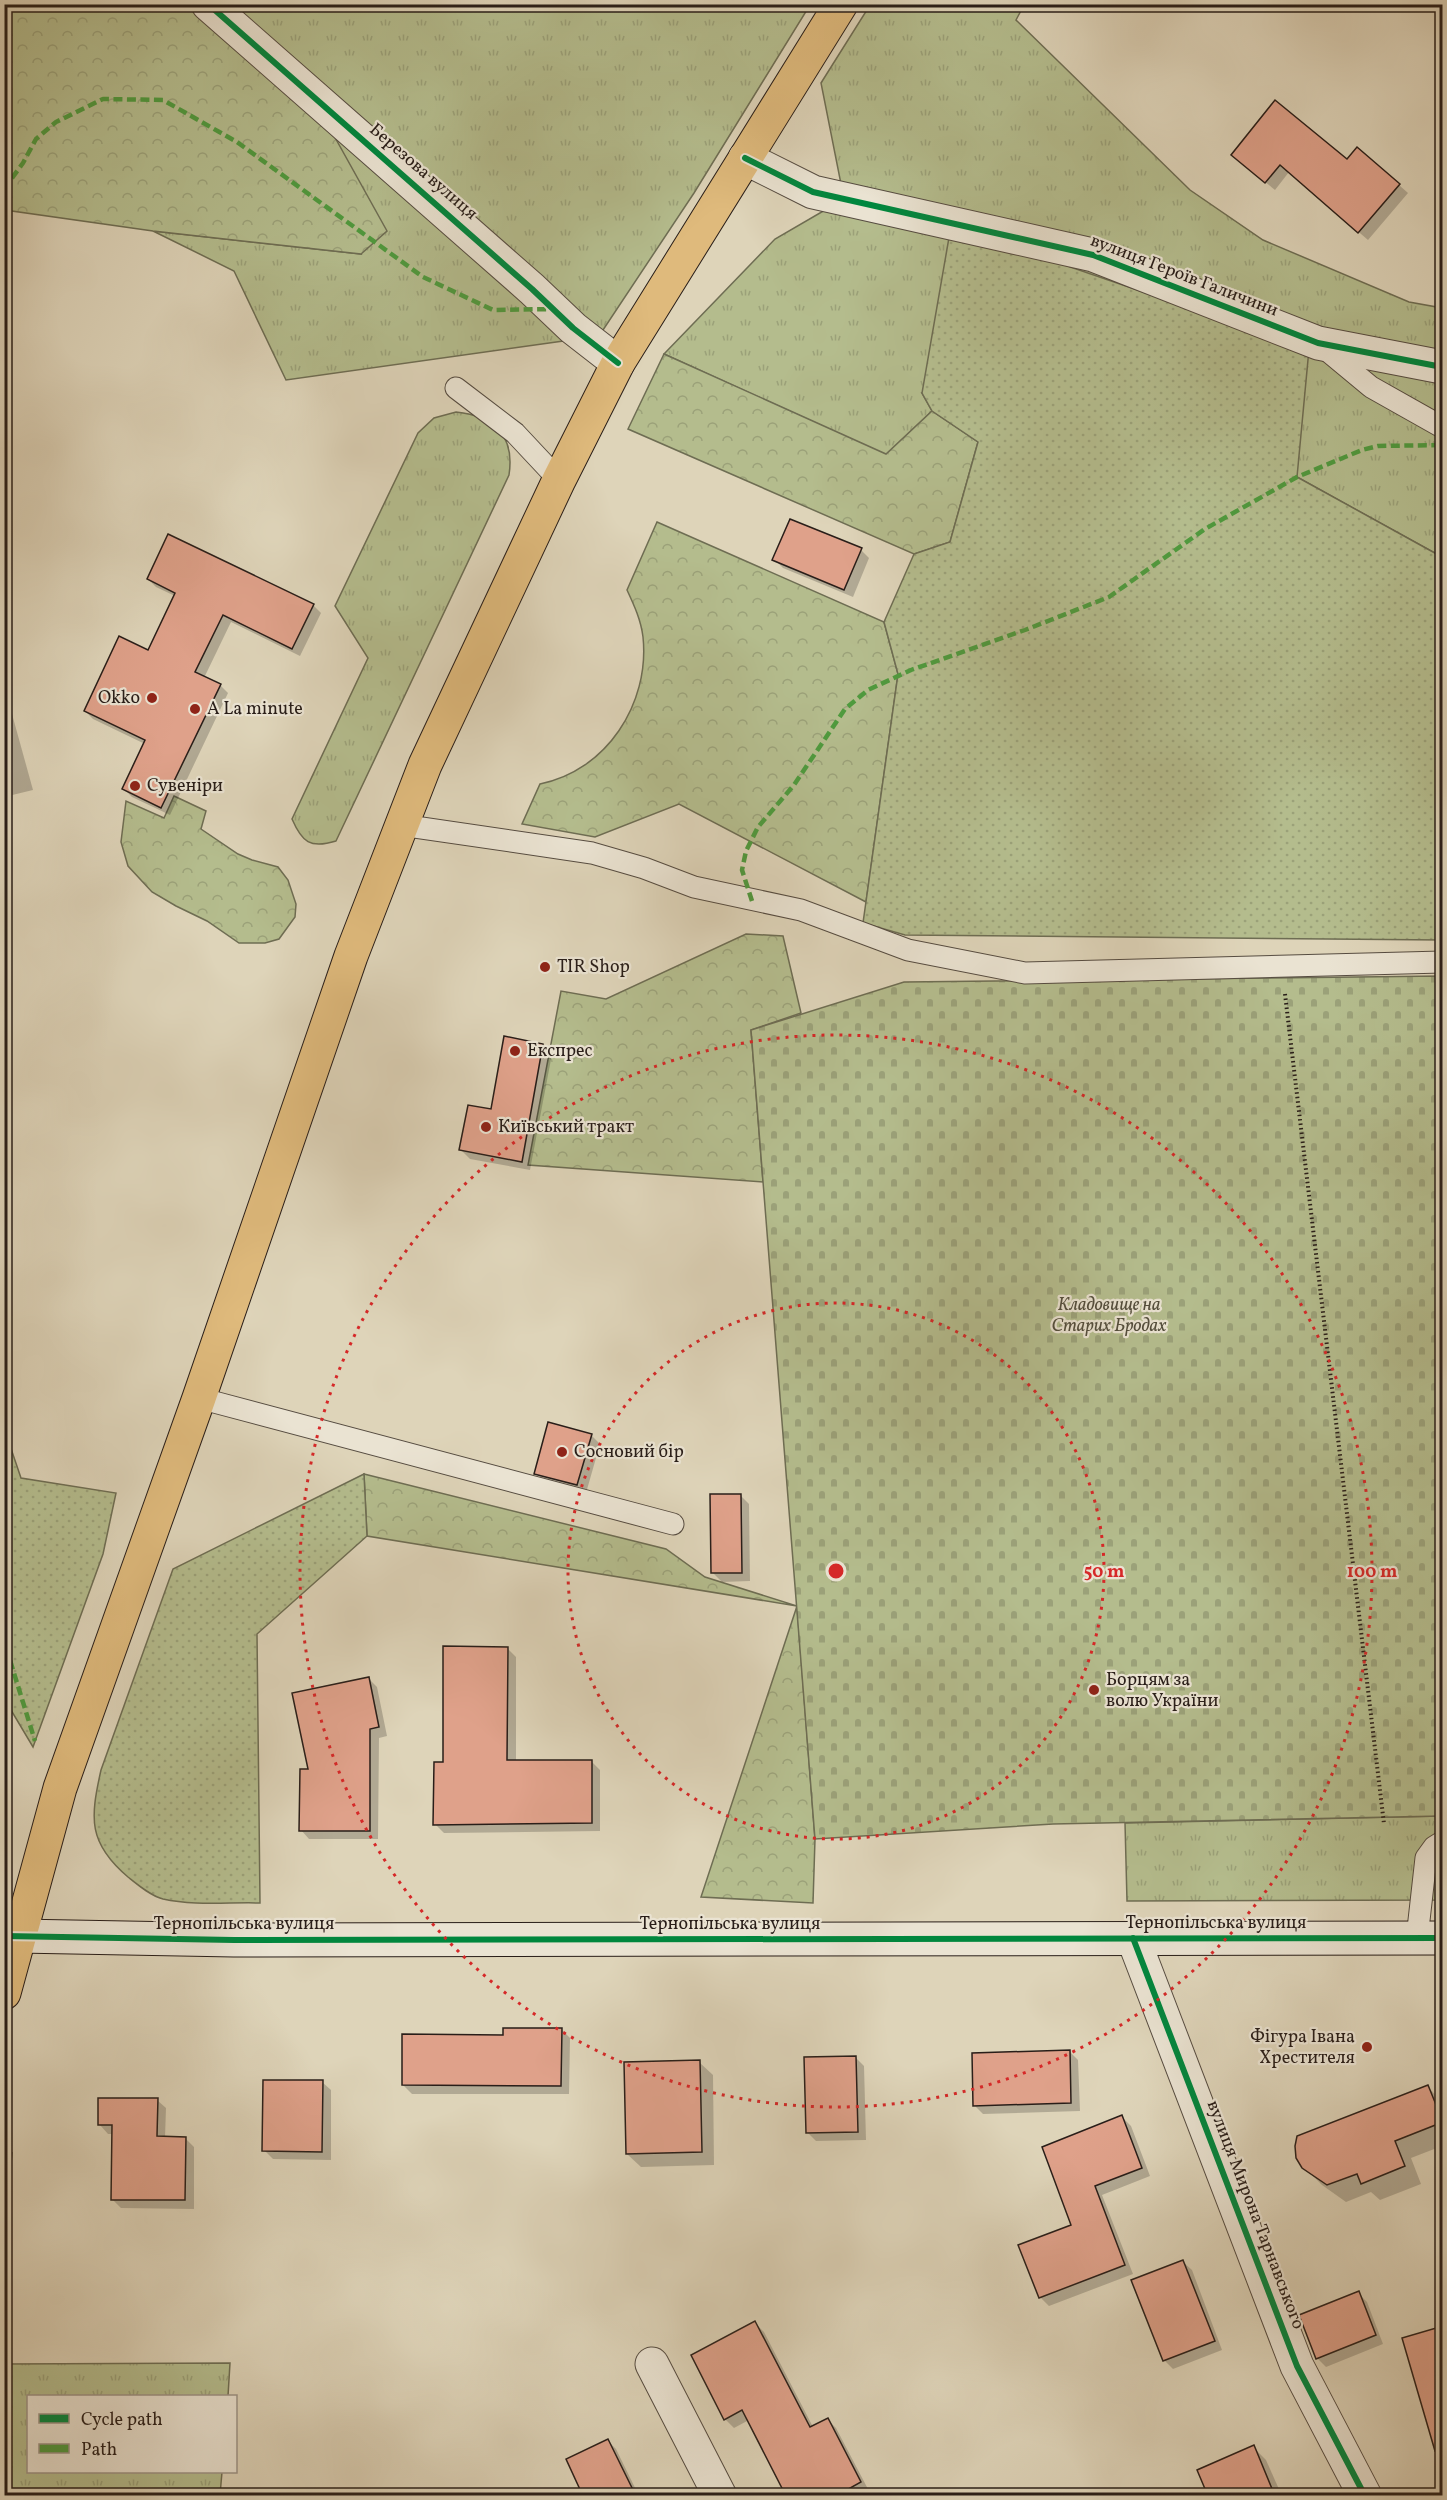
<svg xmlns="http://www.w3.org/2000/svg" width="1447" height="2500" viewBox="0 0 1447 2500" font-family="Vollkorn,serif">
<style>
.grass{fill:url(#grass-tufts);stroke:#6e6d53;stroke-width:1.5}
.forest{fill:url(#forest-crowns);stroke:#6e6d53;stroke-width:1.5}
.cemetery{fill:url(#cemetery-stones);stroke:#6e6d53;stroke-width:1.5}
.garden{fill:url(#garden-dots);stroke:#6e6d53;stroke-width:1.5}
.shadow{fill:#0003}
.building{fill:#dfa18a;stroke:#291e19;stroke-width:1.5}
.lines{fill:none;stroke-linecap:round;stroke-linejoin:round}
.lane-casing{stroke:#564c41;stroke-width:23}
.street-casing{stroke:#564c41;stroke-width:35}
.secondary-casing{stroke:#291e19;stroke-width:35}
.highway-casing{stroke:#291e19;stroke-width:35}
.path{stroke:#291e19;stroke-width:4;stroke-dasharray:1.5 3;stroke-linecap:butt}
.lane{stroke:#eae3d2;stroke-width:21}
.street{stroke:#eae3d2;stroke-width:33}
.secondary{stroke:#eae3d2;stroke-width:33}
.highway{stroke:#dfba7c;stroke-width:33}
.quiet{stroke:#4f9a3e;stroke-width:4.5;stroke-dasharray:9 4.5;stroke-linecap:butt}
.cycleway-casing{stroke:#eae3d2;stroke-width:10}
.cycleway{stroke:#00873e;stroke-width:6}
.ring{fill:none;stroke:#d62828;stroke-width:3;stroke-dasharray:3 6}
.poi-dot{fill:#8f2418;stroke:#eae3d2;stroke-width:2}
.labels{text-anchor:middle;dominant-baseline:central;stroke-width:4.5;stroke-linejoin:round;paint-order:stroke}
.street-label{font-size:18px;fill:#291e19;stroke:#eae3d2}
.poi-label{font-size:18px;fill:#291e19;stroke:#eae3d2;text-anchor:start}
.park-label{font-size:18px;font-style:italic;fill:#534d3c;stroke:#eae3d2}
.centre{fill:#d62828;stroke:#eae3d2;stroke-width:3}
.ring-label{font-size:18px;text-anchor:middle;font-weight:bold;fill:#d62828;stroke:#eae3d2;stroke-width:4.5;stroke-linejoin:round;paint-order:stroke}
</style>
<defs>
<pattern id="grass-tufts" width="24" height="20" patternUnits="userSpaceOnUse" patternTransform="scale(1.5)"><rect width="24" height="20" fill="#b4bc8d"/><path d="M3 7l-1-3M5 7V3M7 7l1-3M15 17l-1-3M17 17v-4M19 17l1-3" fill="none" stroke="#9ba179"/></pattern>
<pattern id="forest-crowns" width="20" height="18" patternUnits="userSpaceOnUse" patternTransform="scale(1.5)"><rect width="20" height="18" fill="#b4bc8d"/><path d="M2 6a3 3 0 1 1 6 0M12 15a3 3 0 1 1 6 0" fill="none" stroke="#9ba179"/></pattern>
<pattern id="cemetery-stones" width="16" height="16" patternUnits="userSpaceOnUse" patternTransform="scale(1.5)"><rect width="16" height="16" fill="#b4bc8d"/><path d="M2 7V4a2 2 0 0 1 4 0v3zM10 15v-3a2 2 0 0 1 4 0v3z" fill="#9ba179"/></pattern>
<pattern id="garden-dots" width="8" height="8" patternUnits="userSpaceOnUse" patternTransform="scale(1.5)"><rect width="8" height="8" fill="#b4bc8d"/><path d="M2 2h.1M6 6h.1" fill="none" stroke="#9ba179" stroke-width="1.8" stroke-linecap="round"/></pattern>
</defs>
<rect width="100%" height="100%" fill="#ded4b9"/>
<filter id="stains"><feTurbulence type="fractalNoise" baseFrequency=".00333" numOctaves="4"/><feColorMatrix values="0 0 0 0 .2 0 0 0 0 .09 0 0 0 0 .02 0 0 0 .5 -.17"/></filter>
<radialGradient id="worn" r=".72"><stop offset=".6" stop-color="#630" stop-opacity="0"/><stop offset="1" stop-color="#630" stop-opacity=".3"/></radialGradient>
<g class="grass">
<path d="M 205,5 L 810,5 L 694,193 L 599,336 L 286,380 L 234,271 L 153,231 L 361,254 Z"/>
<path d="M 870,5 L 1024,5 L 1016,20 L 1190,190 L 1263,240 L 1409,302 L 1442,308 L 1442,557 L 1297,477 L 922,393 L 932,411 L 886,455 L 664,354 L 775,239 L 844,199 L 821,83 Z"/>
<path d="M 456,412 C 494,416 515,435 509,475 L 336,841 C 310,849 302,842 292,819 L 368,658 L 335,606 L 418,433 L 434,418 Z"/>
<path d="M 1442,1816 L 1442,1900 L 1127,1901 L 1125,1823 Z"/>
<path d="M 12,2153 L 5,2222 L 5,2155 Z"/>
<path d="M 230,2363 L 228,2396 L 28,2396 L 28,2472 L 222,2472 L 220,2495 L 5,2495 L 5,2364 Z"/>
</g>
<g class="forest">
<path d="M 5,5 L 205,5 L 308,89 L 387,231 L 361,254 L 153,231 L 5,210 Z"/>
<path d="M 664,354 L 886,454 L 932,411 L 978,442 L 950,542 L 914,554 L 628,429 Z"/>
<path d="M 657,522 L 884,622 L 898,674 L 866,902 L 679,804 L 595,837 L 522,824 L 540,784 C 606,771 650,704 643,637 C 641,620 634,605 627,590 Z"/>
<path d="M 174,796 L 206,811 L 201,829 L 238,854 L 252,860 L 278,867 L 288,880 L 296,904 L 295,917 L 279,939 L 265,943 L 239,943 L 207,921 L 176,906 L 152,892 L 128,866 L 121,842 L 126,801 L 164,818 Z"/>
<path d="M 746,934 L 783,936 L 801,1013 L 751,1030 L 763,1182 L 528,1165 L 561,991 L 606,999 Z"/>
<path d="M 364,1474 L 666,1549 L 705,1577 L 797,1606 L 815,1839 L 813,1903 L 701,1897 L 797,1606 L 367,1536 Z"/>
</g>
<path class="cemetery" d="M 1442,976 L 1442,1816 L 1053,1824 L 815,1839 L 751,1030 L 904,982 Z"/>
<g class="garden">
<path d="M 951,226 L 1309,349 L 1297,477 L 1442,557 L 1442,940 L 905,935 L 863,923 L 898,674 L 884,622 L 914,554 L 950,542 L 978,442 L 932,411 L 922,393 Z"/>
<path d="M 5,1431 L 21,1478 L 116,1493 L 103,1554 L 33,1747 L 5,1700 Z"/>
<path d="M 364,1474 L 367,1536 L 257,1634 L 260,1903 C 229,1902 194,1906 163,1899 C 151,1896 138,1885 128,1877 C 88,1843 90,1819 101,1770 L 173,1569 Z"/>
</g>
<g class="shadow">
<path d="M 1347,161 L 1399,185 L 1408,193 L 1368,240 L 1289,172 L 1275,190 L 1242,163 Z"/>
<path d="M 861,550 L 869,558 L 853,597 L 783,568 L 774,559 Z"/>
<path d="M 148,579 L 313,605 L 321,613 L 300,656 L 231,622 L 204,678 L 220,685 L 228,693 L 170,815 L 132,797 L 124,789 L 145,744 L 93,719 L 85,711 L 149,652 L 175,596 L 156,587 Z"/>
<path d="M 4,685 L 33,790 L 4,797 Z"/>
<path d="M 543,1045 L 552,1054 L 530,1170 L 470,1159 L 461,1150 Z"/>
<path d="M 591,1435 L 600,1444 L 586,1493 L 545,1482 L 536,1473 Z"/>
<path d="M 740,1495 L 749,1504 L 750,1581 L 722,1582 L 713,1573 Z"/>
<path d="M 507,1648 L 516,1657 L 516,1761 L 591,1761 L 600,1770 L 600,1831 L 444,1833 L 435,1824 L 444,1764 Z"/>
<path d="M 369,1679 L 377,1687 L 387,1736 L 379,1738 L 378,1839 L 309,1839 L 301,1830 L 310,1770 Z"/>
<path d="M 561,2029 L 570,2038 L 569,2094 L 412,2094 L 403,2085 L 504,2036 Z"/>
<path d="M 1069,2051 L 1078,2060 L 1080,2111 L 983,2114 L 974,2105 Z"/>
<path d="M 855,2057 L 864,2066 L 866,2140 L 816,2141 L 807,2132 Z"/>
<path d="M 699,2062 L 713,2075 L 714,2165 L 641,2167 L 627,2154 Z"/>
<path d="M 322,2082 L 331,2090 L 331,2160 L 273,2159 L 264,2150 Z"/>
<path d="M 1428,2087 L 1442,2102 L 1442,2146 L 1411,2158 L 1421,2184 L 1380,2200 L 1371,2192 L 1346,2202 L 1322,2185 L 1304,2167 Z"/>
<path d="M 157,2100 L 166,2108 L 165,2138 L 185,2138 L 194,2147 L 194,2209 L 121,2208 L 112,2199 L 113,2134 L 108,2134 L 100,2125 Z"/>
<path d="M 1122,2117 L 1131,2126 L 1150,2176 L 1102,2195 L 1133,2274 L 1049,2306 L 1040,2297 Z"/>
<path d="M 1183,2262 L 1192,2270 L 1222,2350 L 1173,2369 L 1164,2360 Z"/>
<path d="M 1358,2293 L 1367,2302 L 1383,2344 L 1326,2367 L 1317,2358 Z"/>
<path d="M 755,2323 L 764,2332 L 813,2427 L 828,2420 L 836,2428 L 869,2491 L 861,2496 L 788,2496 L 749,2420 L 734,2428 L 725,2419 Z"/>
<path d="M 1442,2327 L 1442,2471 L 1403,2339 Z"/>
<path d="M 607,2440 L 616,2449 L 639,2496 L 585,2496 Z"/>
<path d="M 1253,2447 L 1266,2460 L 1282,2496 L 1209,2496 Z"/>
</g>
<g class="building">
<path d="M 1275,100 L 1347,159 L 1357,147 L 1400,184 L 1358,233 L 1280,165 L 1265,183 L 1231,155 Z"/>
<path d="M 790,519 L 862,548 L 844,590 L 772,560 Z"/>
<path d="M 168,534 L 314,604 L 292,649 L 223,615 L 195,672 L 221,684 L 161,808 L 122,789 L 145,740 L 84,711 L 119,636 L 148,650 L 175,593 L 147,579 Z"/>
<path d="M 504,1036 L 543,1044 L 522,1162 L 459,1150 L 468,1105 L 491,1109 Z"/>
<path d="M 548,1422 L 592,1434 L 577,1485 L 534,1474 Z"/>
<path d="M 710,1494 L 741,1494 L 742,1573 L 711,1573 Z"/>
<path d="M 443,1646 L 508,1647 L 507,1760 L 592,1760 L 592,1823 L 433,1825 L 434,1762 L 443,1762 Z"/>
<path d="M 369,1677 L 379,1727 L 370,1729 L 370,1831 L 299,1831 L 300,1769 L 308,1769 L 292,1693 Z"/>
<path d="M 503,2028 L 562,2028 L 561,2086 L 402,2085 L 402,2034 L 503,2035 Z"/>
<path d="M 1070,2050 L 1071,2103 L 973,2106 L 972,2053 Z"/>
<path d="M 856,2056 L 858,2132 L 806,2133 L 804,2057 Z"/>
<path d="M 700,2060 L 702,2152 L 626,2154 L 624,2062 Z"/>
<path d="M 263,2080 L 323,2080 L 322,2152 L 262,2151 Z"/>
<path d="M 1428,2085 L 1443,2122 L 1395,2141 L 1405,2166 L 1361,2184 L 1357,2174 L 1327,2185 L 1302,2168 L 1296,2158 L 1295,2146 L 1297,2136 Z"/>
<path d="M 98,2098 L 158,2098 L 157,2136 L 186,2137 L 185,2200 L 111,2200 L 112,2125 L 98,2125 Z"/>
<path d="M 1122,2115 L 1142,2168 L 1095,2186 L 1125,2265 L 1039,2298 L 1018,2245 L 1071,2225 L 1042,2147 Z"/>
<path d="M 1183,2260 L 1215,2341 L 1163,2361 L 1131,2280 Z"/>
<path d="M 1359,2291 L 1376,2335 L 1316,2359 L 1299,2315 Z"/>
<path d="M 755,2321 L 810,2427 L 828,2418 L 861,2482 L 836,2496 L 786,2496 L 742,2410 L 724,2420 L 691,2355 Z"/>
<path d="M 1443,2326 L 1443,2449 L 1435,2451 L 1402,2338 Z"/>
<path d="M 608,2439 L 636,2496 L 583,2496 L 566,2459 Z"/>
<path d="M 1254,2445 L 1275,2496 L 1208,2496 L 1197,2470 Z"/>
</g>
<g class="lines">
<defs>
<g id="lane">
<path d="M 1324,348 L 1371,387 L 1442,427"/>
<path d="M 456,388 L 515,433 L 559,480"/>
<path d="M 401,825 L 592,853 L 644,868 L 694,887 L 801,910 L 908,950 L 1025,973 L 1442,962"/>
<path d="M 199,1398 L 673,1524"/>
<path d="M 1417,1938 L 1426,1858 L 1434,1847 L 1442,1842"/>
</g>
<g id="street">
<path d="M 208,4 L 532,289 L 573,328 L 618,363"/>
<path d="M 745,158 L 813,192 L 1093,255 L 1318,343 L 1442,367"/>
<path d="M 1133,1938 L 1297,2366 L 1365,2496"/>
<path d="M 652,2364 L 720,2496"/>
</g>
<path id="secondary" d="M 18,1936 L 234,1940 L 1442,1938"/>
<path id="highway" d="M 4,1993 L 60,1788 L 199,1398 L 351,956 L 425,765 L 559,480 L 618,363 L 841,4"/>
</defs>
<use href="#lane" class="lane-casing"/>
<use href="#street" class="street-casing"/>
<use href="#secondary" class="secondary-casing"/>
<use href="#highway" class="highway-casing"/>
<path class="path" d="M 1285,994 L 1384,1824"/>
<use href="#lane" class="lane"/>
<use href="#street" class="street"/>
<use href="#secondary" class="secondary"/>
<use href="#highway" class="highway"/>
<g class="quiet">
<path d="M 4,189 L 23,163 L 36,139 L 56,122 L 103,99 L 163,100 L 237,142 L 423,277 L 493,310 L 554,309"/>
<path d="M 752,901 L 742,870 L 746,851 L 758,827 L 794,785 L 845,709 L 868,690 L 911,670 L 1025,630 L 1109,597 L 1205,529 L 1297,477 L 1362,450 L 1378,446 L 1442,445"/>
<path d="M 4,1526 L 9,1657 L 35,1741"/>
</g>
<defs>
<g id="cycleway">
<path d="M 208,4 L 532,289 L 573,328 L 618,363"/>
<path d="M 745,158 L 813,192 L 1093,255 L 1318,343 L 1442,367"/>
<path d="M 4,1936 L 234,1940 L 1442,1938"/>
<path d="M 1133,1938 L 1297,2366 L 1365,2496"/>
</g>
</defs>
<use href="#cycleway" class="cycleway-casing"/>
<use href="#cycleway" class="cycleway"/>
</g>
<g class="ring">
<circle cx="836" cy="1571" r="268"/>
<circle cx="836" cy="1571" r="536"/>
</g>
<g class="poi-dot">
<circle cx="152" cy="698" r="6"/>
<circle cx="195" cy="709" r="6"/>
<circle cx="135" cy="786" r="6"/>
<circle cx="545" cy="967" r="6"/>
<circle cx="515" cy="1051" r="6"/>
<circle cx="486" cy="1127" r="6"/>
<circle cx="562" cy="1452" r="6"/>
<circle cx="1094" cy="1690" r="6"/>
<circle cx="1367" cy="2047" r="6"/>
</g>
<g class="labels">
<g class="street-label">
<text transform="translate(423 172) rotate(41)">Березова вулиця</text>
<text transform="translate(1184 276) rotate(21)">вулиця Героїв Галичини</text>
<text x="1216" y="1923">Тернопільська вулиця</text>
<text x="244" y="1924">Тернопільська вулиця</text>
<text x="730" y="1924">Тернопільська вулиця</text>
<text transform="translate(1255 2215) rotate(69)">вулиця Мирона Тарнавського</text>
</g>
<g class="poi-label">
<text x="140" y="698" text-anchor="end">Okko</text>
<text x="207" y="709">A La minute</text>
<text x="147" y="786">Сувеніри</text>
<text x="557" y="967">TIR Shop</text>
<text x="527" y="1051">Експрес</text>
<text x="498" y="1127">Київський тракт</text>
<text x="574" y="1452">Сосновий бір</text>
<text x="1106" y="1680">Борцям за<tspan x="1106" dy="21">волю України</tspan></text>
<text x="1355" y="2037" text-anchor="end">Фігура Івана<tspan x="1355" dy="21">Хрестителя</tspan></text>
</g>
<g class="park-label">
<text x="1109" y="1305">Кладовище на<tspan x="1109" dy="21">Старих Бродах</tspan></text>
</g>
</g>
<circle cx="836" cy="1571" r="9" class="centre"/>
<g class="ring-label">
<text x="1104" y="1577">50 m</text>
<text x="1372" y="1577">100 m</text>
</g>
<rect width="1447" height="2500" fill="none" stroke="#ded4b9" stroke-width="24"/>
<rect x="6" y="6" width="1435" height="2488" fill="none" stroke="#291e19" stroke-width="3"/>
<rect x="12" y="12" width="1423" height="2476" fill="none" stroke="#291e19" stroke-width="1.5"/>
<rect x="27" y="2395" width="210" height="78" fill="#eae3d2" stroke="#9d9488" stroke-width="1.5"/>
<rect x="39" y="2414" width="30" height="9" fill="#00873e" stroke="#9d9488" stroke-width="1.5"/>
<text x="81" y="2425" font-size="18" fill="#291e19">Cycle path</text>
<rect x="39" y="2444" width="30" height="9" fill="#4f9a3e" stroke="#9d9488" stroke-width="1.5"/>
<text x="81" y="2455" font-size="18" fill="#291e19">Path</text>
<rect width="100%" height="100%" filter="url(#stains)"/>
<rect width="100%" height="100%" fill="url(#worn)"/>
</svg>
